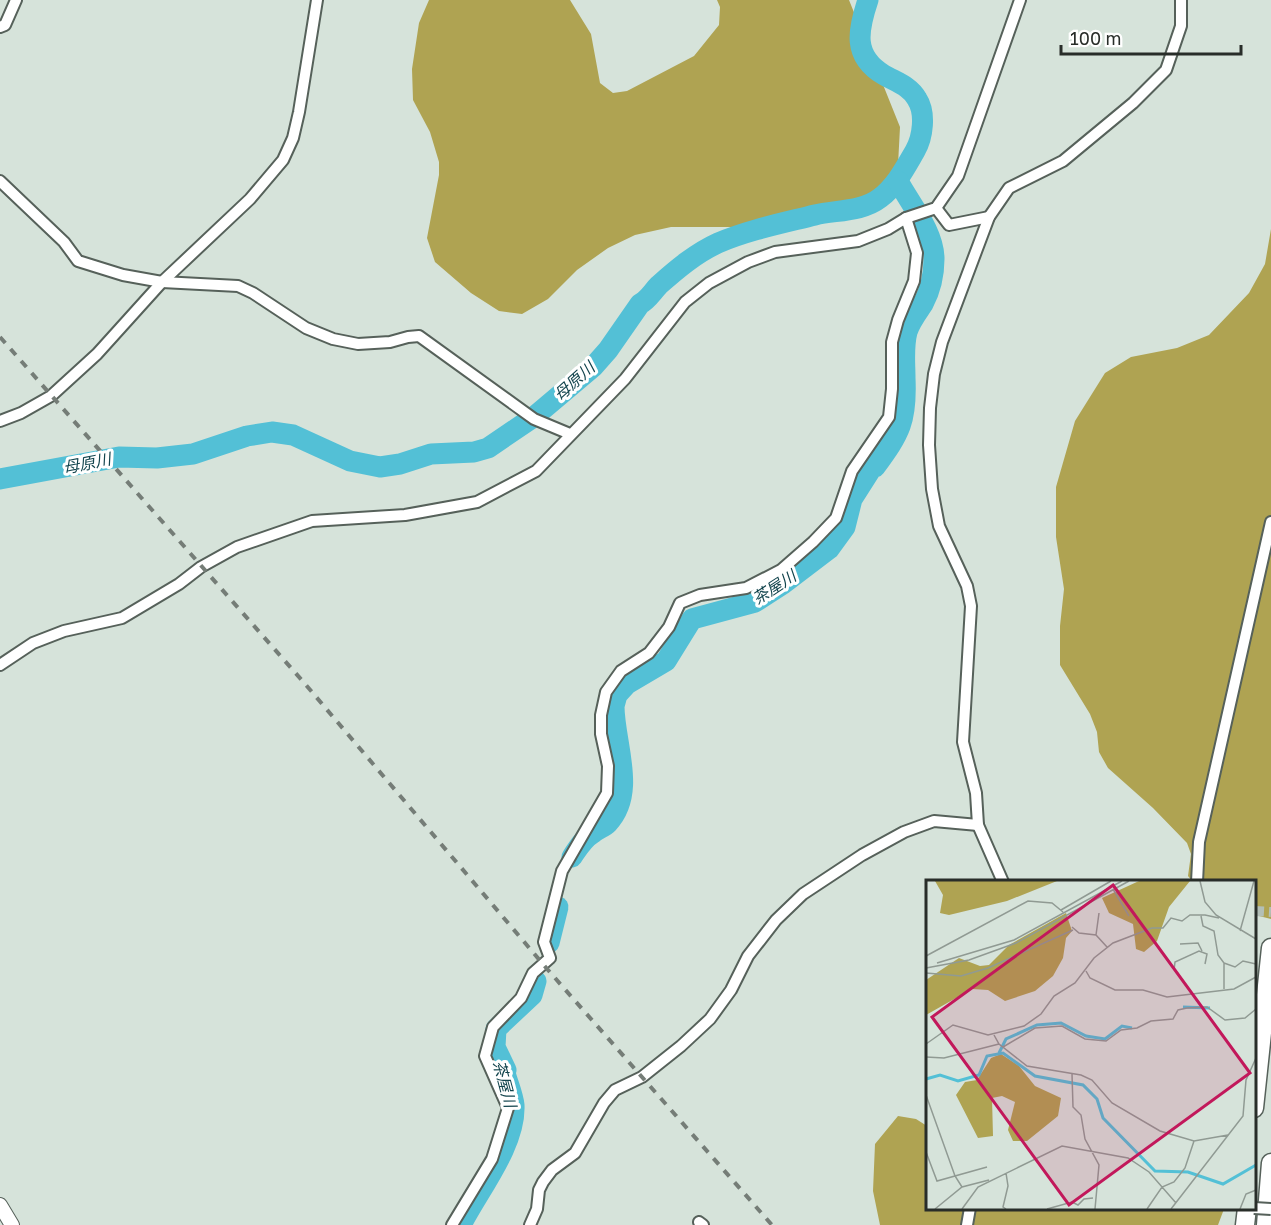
<svg xmlns="http://www.w3.org/2000/svg" width="1271" height="1225" viewBox="0 0 1271 1225" font-family="'Golos Text','Noto Sans JP',sans-serif">
<style>
.forest{fill:#afa352}
.lines{fill:none;stroke-linecap:round;stroke-linejoin:round}
.river{stroke:#53c0d6;stroke-width:21}
.street-tunnel{stroke:#b3bfb7;stroke-width:10;stroke-dasharray:10 5;stroke-linecap:butt}
.street-casing{stroke:#56615a;stroke-width:14}
.secondary-casing{stroke:#56615a;stroke-width:16}
.highway-casing{stroke:#56615a;stroke-width:21}
.street{stroke:#fff;stroke-width:10}
.secondary{stroke:#fff;stroke-width:14}
.highway{stroke:#fff;stroke-width:18}
.rail{stroke:#757d77;stroke-width:4;stroke-dasharray:8 8;stroke-linecap:butt}
.street-bridge-casing{stroke:#56615a;stroke-width:14;stroke-linecap:butt}
.street-bridge{stroke:#fff;stroke-width:10}
.labels{text-anchor:middle;dominant-baseline:central;stroke-width:6;stroke-linejoin:round;paint-order:stroke}
.water-label{font-size:16px;font-style:italic;fill:#12444d;stroke:#fff}
.inset-river{fill:none;stroke:#53c0d6;stroke-width:3}
.inset-road{fill:none;stroke:#909a93;stroke-width:1.5}
.view{fill:#c2185b;fill-opacity:0.15;stroke:#c2185b;stroke-width:3}
.inset-edge{fill:none;stroke:#282d29;stroke-width:3}
</style>
<rect width="100%" height="100%" fill="#d6e3da"/>
<g class="forest">
<path d="M 429,0 L 570,0 L 591,34 L 600,83 L 613,93 L 627,91 L 694,56 L 719,25 L 720,7 L 717,0 L 849,0 L 900,127 L 898,165 L 886,185 L 853,208 L 775,227 L 671,227 L 635,235 L 608,248 L 577,270 L 548,299 L 522,314 L 499,311 L 471,293 L 435,262 L 427,238 L 439,175 L 439,162 L 430,132 L 413,100 L 412,69 L 419,23 Z"/>
<path d="M 1271,229 L 1271,919 L 1255,915 L 1254,882 L 1192,881 L 1188,876 L 1191,854 L 1187,843 L 1153,808 L 1108,768 L 1099,752 L 1097,732 L 1090,714 L 1060,665 L 1060,626 L 1064,589 L 1056,537 L 1056,487 L 1075,421 L 1105,373 L 1131,357 L 1177,348 L 1209,335 L 1249,293 L 1265,264 Z"/>
<path d="M 898,1116 L 916,1119 L 927,1126 L 928,1208 L 1224,1209 L 1218,1225 L 880,1225 L 873,1191 L 875,1144 Z"/>
</g>
<g class="lines">
<g class="river">
<path d="M 0,479 L 119,457 L 157,458 L 193,454 L 247,436 L 272,432 L 293,435 L 350,461 L 380,467 L 400,464 L 431,454 L 474,452 L 488,448 L 535,416 L 593,367 L 608,350 L 640,304 C 648,300 653,291 659,285 C 677,269 696,253 718,243 C 748,230 783,223 815,215 C 836,210 862,212 880,198 C 896,186 905,168 915,151 C 923,137 926,113 917,99 C 910,86 896,82 884,75 C 852,56 858,30 868,0"/>
<path d="M 572,857 C 578,848 583,839 593,833 C 598,829 604,827 608,823 C 637,792 614,743 614,706 L 617,695 L 627,684 L 666,661 L 692,619 L 755,602 L 783,584 L 829,549 L 845,527 L 852,499 L 873,466 L 875,467 C 900,433 907,421 905,378 C 905,363 903,347 907,332 C 910,322 917,313 923,304 C 930,291 934,274 934,259 C 934,232 911,205 898,181"/>
<path d="M 549,943 L 558,907"/>
<path d="M 461,1225 C 478,1191 516,1145 514,1105 C 513,1095 508,1084 505,1073 L 506,1070 L 495,1047 L 496,1029 L 532,995 L 536,981"/>
</g>
<path class="street-tunnel" d="M 1254,911 L 1271,912"/>
<defs>
<g id="street">
<path d="M 0,27 L 5,25 L 16,0"/>
<path d="M 0,181 L 64,242 L 78,261 L 123,275 L 162,282 L 238,286 L 253,293 L 306,328 L 333,339 L 358,344 L 390,342 L 408,337 L 419,336 L 534,419 L 570,434"/>
<path d="M 936,208 L 949,225 L 989,217"/>
<path d="M 0,421 L 21,413 L 51,396 L 97,354 L 162,282 L 250,199 L 283,160 L 293,138 L 299,112 L 317,0"/>
<path d="M 0,665 L 33,643 L 64,631 L 122,618 L 179,584 L 201,567 L 237,547 L 312,521 L 405,515 L 477,502 L 536,471 L 625,379 L 685,302 L 709,283 L 748,262 L 775,252 L 858,241 L 888,229 L 906,218 L 936,208 L 958,176 L 1020,0"/>
<path d="M 1003,882 L 978,825 L 976,793 L 963,742 L 971,606 L 967,586 L 939,526 L 932,489 L 929,445 L 930,408 L 934,374 L 942,342 L 989,217 L 1009,188 L 1063,161 L 1133,103 L 1166,70 L 1181,26 L 1181,0"/>
<path d="M 1197,882 L 1199,842 L 1271,522"/>
<path d="M 699,1222 L 703,1225"/>
<path d="M 452,1225 L 492,1159 L 508,1108 L 485,1056 L 493,1027 L 521,998 L 533,973 L 550,958 L 544,942 L 562,871 L 607,793 L 608,766 L 601,734 L 601,715 L 606,692 L 621,671 L 649,653 L 669,627 L 680,603 L 700,595 L 746,588 L 781,570 L 813,542 L 836,518 L 852,471 L 889,417 L 892,389 L 892,342 L 898,320 L 914,281 L 917,253 L 906,218"/>
<path d="M 530,1225 L 537,1209 L 539,1190 L 543,1182 L 552,1170 L 575,1153 L 604,1103 L 615,1090 L 642,1077 L 681,1046 L 710,1019 L 731,990 L 748,956 L 776,920 L 803,894 L 862,855 L 904,832 L 934,821 L 978,825"/>
<path d="M 967,1225 L 970,1208"/>
</g>
<path id="secondary" d="M 0,1205 L 12,1225"/>
<g id="highway">
<path d="M 1254,1108 L 1271,948"/>
<path d="M 1245,1225 L 1247,1208"/>
<path d="M 1266,1225 L 1271,1163"/>
</g>
</defs>
<use href="#street" class="street-casing"/>
<use href="#secondary" class="secondary-casing"/>
<use href="#highway" class="highway-casing"/>
<use href="#street" class="street"/>
<use href="#secondary" class="secondary"/>
<use href="#highway" class="highway"/>
<path class="rail" d="M 0,337 L 306,685 L 548,970 L 772,1225"/>
<defs>
<path id="street-bridge" d="M 1254,1208 L 1271,1209"/>
</defs>
<use href="#street-bridge" class="street-bridge-casing"/>
<use href="#street-bridge" class="street-bridge"/>
</g>
<g class="labels">
<g class="water-label">
<text transform="translate(574 381) rotate(-42)">母原川</text>
<text transform="translate(87 463) rotate(-11)">母原川</text>
<text transform="translate(774 587) rotate(-33)">茶屋川</text>
<text transform="translate(505 1084) rotate(75)">茶屋川</text>
</g>
</g>
<g transform="translate(926 880)">
<rect width="330" height="330" fill="#d6e3da"/>
<path d="M 9,1 L 131,1 L 81,21 L 23,35 L 14,33 L 17,15 ZM 213,1 L 264,1 L 243,27 L 231,61 L 218,72 L 210,69 L 207,44 L 183,33 L 176,18 ZM 140,33 L 146,51 L 140,58 L 137,78 L 127,96 L 109,111 L 79,121 L 62,110 L 46,109 L 0,135 L 0,100 L 33,78 L 54,86 L 63,85 L 83,65 ZM 75,174 L 93,186 L 109,206 L 135,218 L 132,236 L 101,261 L 87,261 L 82,250 L 89,222 L 76,216 L 66,218 L 67,256 L 52,258 L 30,215 L 39,202 L 51,200 L 65,178 Z" fill="#afa352"/>
<path class="inset-river" d="M 257,127 L 284,128M 73,173 L 80,159 L 111,145 L 135,143 L 160,156 L 179,159 L 196,146 L 206,148M 0,199 L 14,195 L 32,201 L 53,195 L 61,176 L 77,173 L 109,196 L 157,205 L 171,219 L 177,238 L 229,291 L 262,292 L 297,304 L 330,285"/>
<path class="inset-road" d="M 274,1 L 279,22 L 290,35 L 330,59M 187,9 L 203,36M 135,30 L 185,1M 275,36 L 277,46 L 288,51 L 292,75 L 298,83 L 298,109M 146,47 L 153,53 L 170,55 L 181,67M 314,51 L 328,1M 170,55 L 173,33M 254,64 L 272,63 L 276,71M 0,76 L 102,21 L 126,23 L 137,32M 11,83 L 88,60 L 196,1M 298,83 L 309,87 L 317,81 L 330,84M 0,88 L 43,80 L 90,63 L 203,1M 248,90 L 249,82 L 273,71 L 281,74 L 279,84M 160,91 L 164,98 L 189,110 L 217,110 L 241,117 L 308,109 L 330,97M 0,93 L 35,96 L 62,88 L 147,50M 68,155 L 73,164 L 101,186 L 155,195 L 166,200 L 186,223 L 234,251 L 268,261 L 302,255M 0,164 L 27,145 L 62,155 L 98,146 L 115,134 L 128,116 L 149,103 L 168,78 L 187,63 L 226,48 L 237,48 L 245,38 L 256,41 L 264,35 L 279,35 L 293,38M 77,167 L 109,148 L 136,146 L 159,159 L 180,161 L 195,150 L 211,148 L 225,141 L 247,139 L 252,130 L 261,128 L 281,127 L 299,140 L 319,138 L 330,129M 0,177 L 18,178 L 73,164M 146,194 L 147,227 L 155,235 L 159,259 L 173,285 L 169,329M 0,215 L 29,296 L 36,307M 0,272 L 11,301 L 61,287M 9,329 L 36,307 L 63,300M 36,329 L 52,307 L 136,266 L 202,278 L 223,292 L 250,323M 80,329 L 77,327 L 82,306 L 80,293M 121,329 L 146,322 L 152,325 L 158,319 L 167,318M 221,329 L 236,307 L 248,302 L 259,288 L 268,261M 245,329 L 317,236 L 320,200 L 330,178M 314,329 L 320,314 L 330,310"/>
<path class="view" d="M 187,5 L 324,193 L 143,325 L 6,137 Z"/>
<rect width="330" height="330" class="inset-edge"/>
</g>
<path d="M1061 45v9h180v-9" fill="none" stroke="#282d29" stroke-width="3"/>
<text x="1070" y="45" font-size="18" fill="#282d29" stroke="#ffffff" stroke-width="4.5" paint-order="stroke">100 m</text>
</svg>
